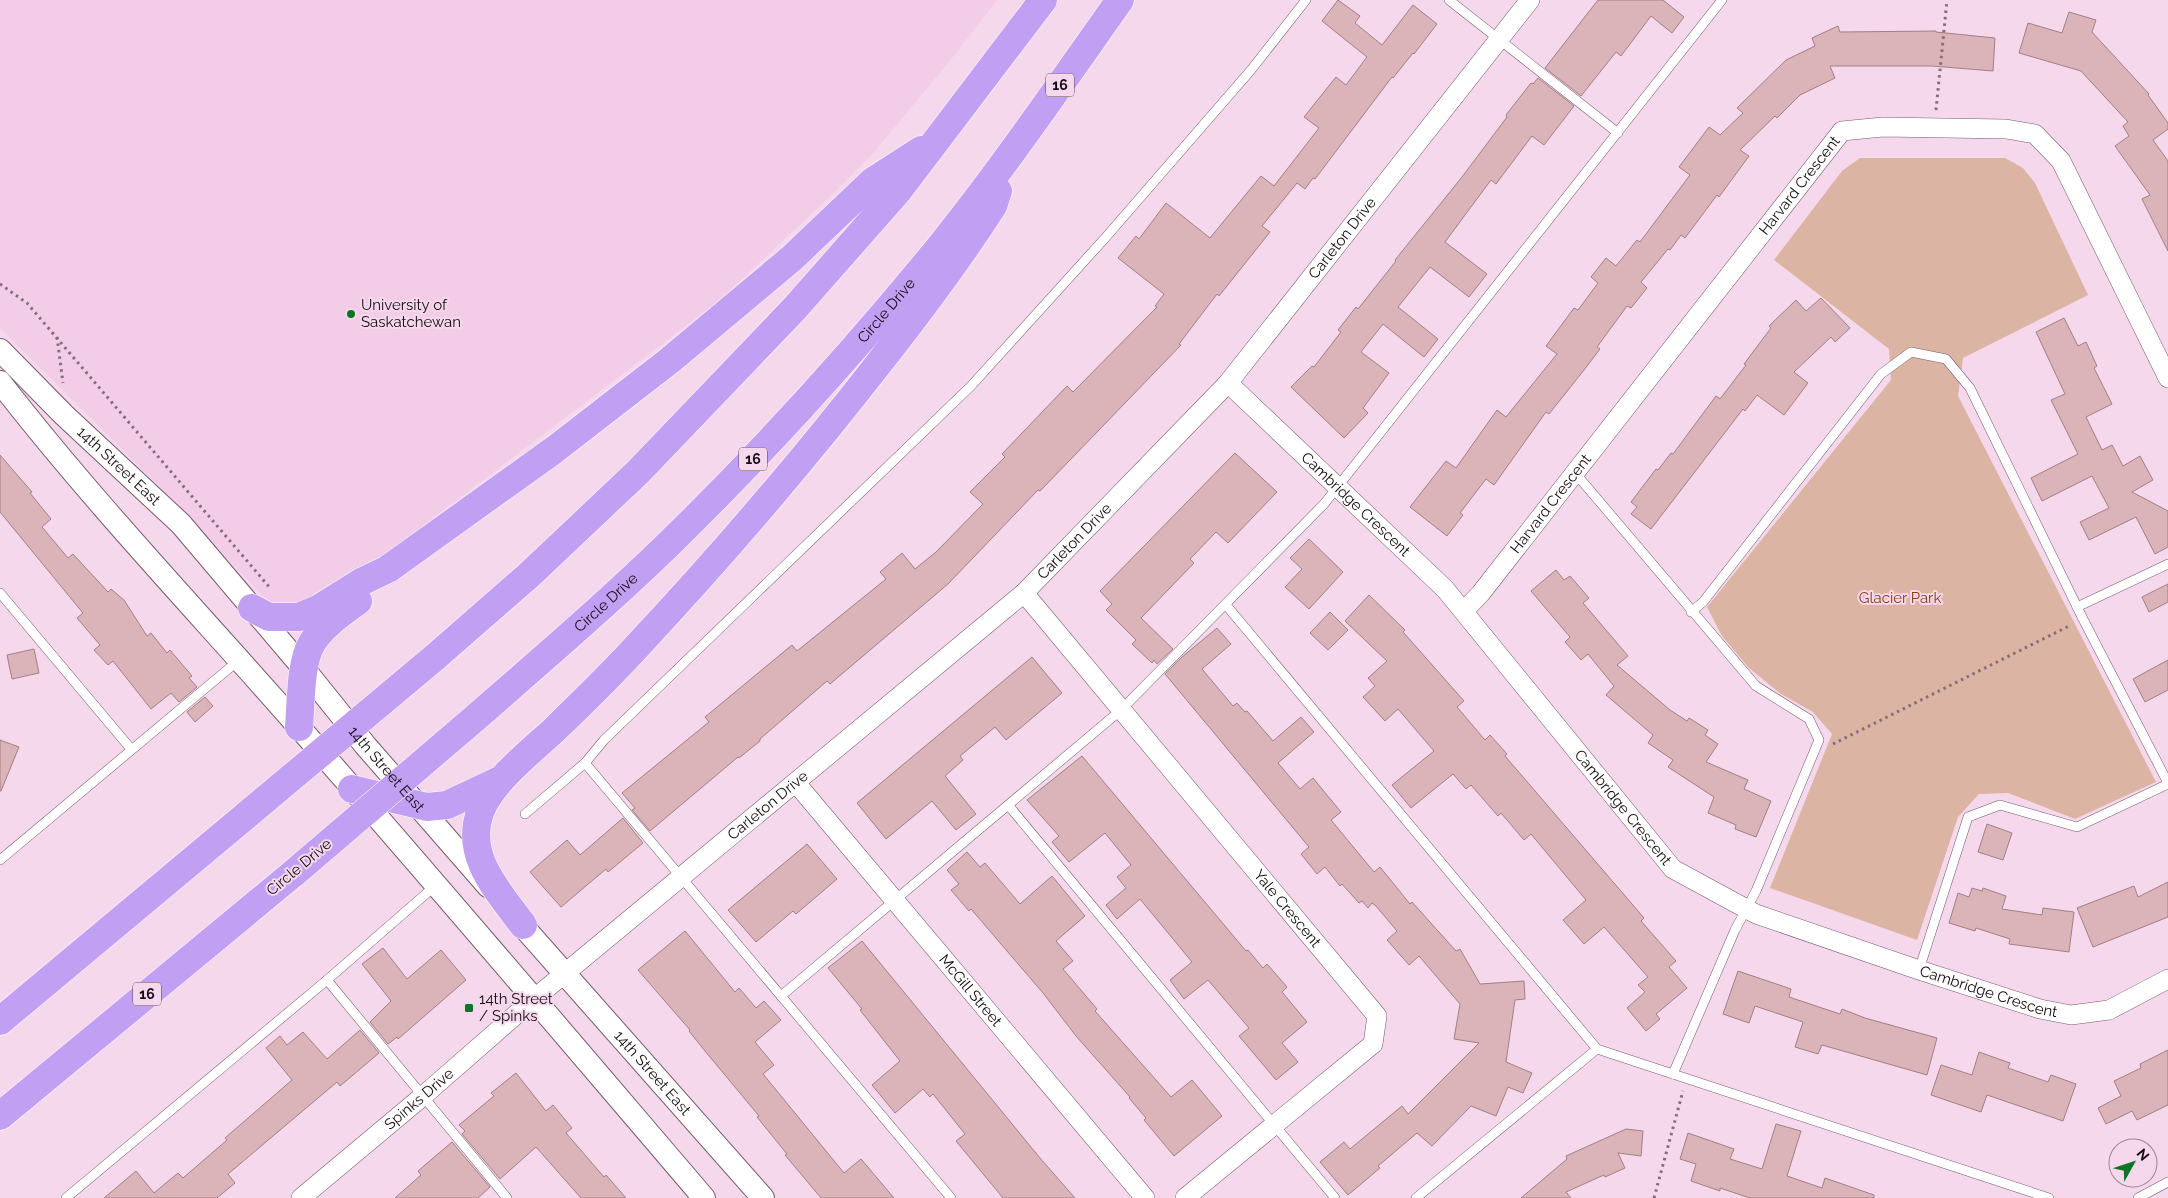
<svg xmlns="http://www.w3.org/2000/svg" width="2168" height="1198" viewBox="0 0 2168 1198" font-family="Raleway,sans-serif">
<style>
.built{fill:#f3cde8}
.green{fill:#dcb4a3}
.building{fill:#dab4b8;stroke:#a27f83}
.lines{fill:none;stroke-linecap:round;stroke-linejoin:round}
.service-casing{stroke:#745a6d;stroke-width:10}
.minor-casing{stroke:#745a6d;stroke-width:20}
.tertiary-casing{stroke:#745a6d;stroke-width:24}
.motorway-casing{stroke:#fff;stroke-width:29}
.path{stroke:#826e7c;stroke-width:3;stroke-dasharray:2.5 4;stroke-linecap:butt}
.service{stroke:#fff;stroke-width:9}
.minor{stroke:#fff;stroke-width:19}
.tertiary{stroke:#fff;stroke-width:22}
.motorway{stroke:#c19ff3;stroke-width:28}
.motorway-bridge-casing{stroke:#fff;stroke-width:29;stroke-linecap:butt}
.motorway-bridge{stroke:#c19ff3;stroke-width:28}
.poi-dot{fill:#0b7426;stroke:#f6d8ed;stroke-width:2}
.labels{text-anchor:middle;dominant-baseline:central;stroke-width:4;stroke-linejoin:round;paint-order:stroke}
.shield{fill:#f6d8ed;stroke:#584854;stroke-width:1}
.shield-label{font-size:14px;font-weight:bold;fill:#150b12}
.street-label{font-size:15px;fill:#150b12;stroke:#f6d8ed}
.poi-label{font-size:15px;fill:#150b12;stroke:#f6d8ed;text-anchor:start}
.park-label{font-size:15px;fill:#893b13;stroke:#f6d8ed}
</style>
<rect width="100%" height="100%" fill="#f6d8ed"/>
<path class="built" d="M 0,0 L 997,0 L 953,57 L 875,151 L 838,189 L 720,300 L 336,592 L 311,604 L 276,605 L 263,597 L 182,509 L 0,328 Z"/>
<path class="green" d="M 1860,158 L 2005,158 L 2023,168 L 2035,183 L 2088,295 L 1963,358 L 1958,396 L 2156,782 L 2075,819 L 2008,793 L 1979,794 L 1958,817 L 1917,940 L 1770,888 L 1832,734 L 1813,712 L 1781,694 L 1748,667 L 1722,636 L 1707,607 L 1891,380 L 1889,349 L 1774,260 L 1842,171 Z"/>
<g class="building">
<path d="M 1338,0 L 1360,16 L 1355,23 L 1382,45 L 1413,5 L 1437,24 L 1414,54 L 1413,53 L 1393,78 L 1392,77 L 1315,179 L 1313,178 L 1305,189 L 1297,183 L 1262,226 L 1270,232 L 1219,296 L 1217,294 L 1179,344 L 1181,345 L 1071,459 L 1040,491 L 1038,490 L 948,584 L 830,684 L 827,681 L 760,739 L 760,741 L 739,758 L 738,757 L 650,831 L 632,810 L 635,808 L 622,793 L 709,722 L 705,717 L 792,645 L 797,651 L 886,579 L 880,572 L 902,553 L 915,569 L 936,552 L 983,504 L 970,492 L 1005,457 L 1002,454 L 1067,386 L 1073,392 L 1157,307 L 1155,306 L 1164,294 L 1118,258 L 1136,236 L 1139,239 L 1166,203 L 1210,238 L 1261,176 L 1274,186 L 1319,128 L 1304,117 L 1336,77 L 1346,85 L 1367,57 L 1322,21 Z"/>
<path d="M 1598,0 L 1663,0 L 1684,17 L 1672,33 L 1651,16 L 1621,56 L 1616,52 L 1581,96 L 1545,68 Z"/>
<path d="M 2069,12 L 2096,20 L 2092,32 L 2149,94 L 2148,95 L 2168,123 L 2168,129 L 2153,140 L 2168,161 L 2168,251 L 2142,199 L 2150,195 L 2115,146 L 2129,136 L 2123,126 L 2128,122 L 2081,71 L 2019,53 L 2028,23 L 2062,33 Z"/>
<path d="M 1838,26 L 1840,32 L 1936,31 L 1936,32 L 1995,38 L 1993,71 L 1932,66 L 1830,66 L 1835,78 L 1800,95 L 1777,118 L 1775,116 L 1740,150 L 1749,156 L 1719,197 L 1717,195 L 1685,238 L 1681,235 L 1670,250 L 1668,249 L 1641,282 L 1647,288 L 1631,308 L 1627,306 L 1597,347 L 1600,349 L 1584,370 L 1549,414 L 1546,412 L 1494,485 L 1486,479 L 1460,513 L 1463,515 L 1447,536 L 1410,507 L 1446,461 L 1456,468 L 1497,410 L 1506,417 L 1557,354 L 1546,346 L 1574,308 L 1578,310 L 1598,283 L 1591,277 L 1606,258 L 1616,266 L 1637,240 L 1640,242 L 1690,175 L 1679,167 L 1709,127 L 1720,135 L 1743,113 L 1737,108 L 1786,60 L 1815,46 L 1812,38 Z"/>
<path d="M 1538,78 L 1574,106 L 1544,145 L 1532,136 L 1496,184 L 1491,180 L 1445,242 L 1487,274 L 1469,297 L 1430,267 L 1398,307 L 1438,339 L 1424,357 L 1383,324 L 1361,352 L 1389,373 L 1363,408 L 1368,413 L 1344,438 L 1291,387 L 1312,366 L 1314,367 L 1341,332 L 1338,330 L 1356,307 L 1358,309 L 1396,261 L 1395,260 L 1462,177 L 1507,117 L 1506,115 L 1531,83 L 1533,84 Z"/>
<path d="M 1821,298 L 1850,328 L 1835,342 L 1831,337 L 1794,372 L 1808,383 L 1784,415 L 1757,395 L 1745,411 L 1743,409 L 1651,529 L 1631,514 L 1637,507 L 1631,502 L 1656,469 L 1658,470 L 1671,453 L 1673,454 L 1716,396 L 1720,399 L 1746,365 L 1744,364 L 1771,328 L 1769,326 L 1796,300 L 1806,311 Z"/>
<path d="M 2064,318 L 2078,346 L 2086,342 L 2097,366 L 2094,368 L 2112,404 L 2086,417 L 2102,450 L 2112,445 L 2123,466 L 2140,456 L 2153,480 L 2132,492 L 2168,511 L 2168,547 L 2155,554 L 2136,517 L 2089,540 L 2080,522 L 2109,508 L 2092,476 L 2042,501 L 2031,478 L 2078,454 L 2051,400 L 2065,394 L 2036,332 Z"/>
<path d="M 1235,453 L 1277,492 L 1228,543 L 1216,532 L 1190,559 L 1194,563 L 1141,618 L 1173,649 L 1157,664 L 1154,660 L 1152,663 L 1132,644 L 1136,640 L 1106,610 L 1112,604 L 1100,591 Z"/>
<path d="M 0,455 L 32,492 L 30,493 L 51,519 L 42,527 L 68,558 L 73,554 L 108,592 L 111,589 L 124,600 L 147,636 L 151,633 L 167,653 L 170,650 L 192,676 L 189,678 L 197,687 L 179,702 L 171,693 L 151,709 L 113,661 L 108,665 L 94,650 L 100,645 L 77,618 L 83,613 L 0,512 Z"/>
<path d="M 1309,539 L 1343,572 L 1309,609 L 1285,587 L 1302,569 L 1290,558 Z"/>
<path d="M 1556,570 L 1564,580 L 1570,576 L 1589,598 L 1583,603 L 1628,656 L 1617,665 L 1670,710 L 1687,721 L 1689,718 L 1708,730 L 1705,735 L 1718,744 L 1706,762 L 1748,780 L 1744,789 L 1771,801 L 1756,837 L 1735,829 L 1736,825 L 1708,813 L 1714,797 L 1668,767 L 1673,760 L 1648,743 L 1653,735 L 1606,695 L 1614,686 L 1588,654 L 1581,660 L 1565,642 L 1570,637 L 1531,591 Z"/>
<path d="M 2168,584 L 2168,602 L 2149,612 L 2142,597 Z"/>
<path d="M 1369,595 L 1405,630 L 1403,632 L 1464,701 L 1457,707 L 1485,740 L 1490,735 L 1507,754 L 1505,756 L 1644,918 L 1641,921 L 1676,961 L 1669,967 L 1687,988 L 1656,1014 L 1660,1019 L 1646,1031 L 1627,1008 L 1645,992 L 1638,985 L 1648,977 L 1604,927 L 1584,944 L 1563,920 L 1586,900 L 1531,834 L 1524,840 L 1501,813 L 1498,816 L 1471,785 L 1466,789 L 1453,774 L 1411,808 L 1392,785 L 1434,751 L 1398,709 L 1385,721 L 1363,697 L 1375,686 L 1368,678 L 1387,661 L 1345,621 Z"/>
<path d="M 1330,612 L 1348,630 L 1328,650 L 1310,633 Z"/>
<path d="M 1217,628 L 1231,644 L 1202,669 L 1233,706 L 1237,703 L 1245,712 L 1247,711 L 1273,741 L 1301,717 L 1314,732 L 1278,763 L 1300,789 L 1313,778 L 1341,812 L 1331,820 L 1374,872 L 1380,867 L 1410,904 L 1412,902 L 1456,951 L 1460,949 L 1480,984 L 1524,981 L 1525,999 L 1515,1000 L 1506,1062 L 1532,1073 L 1523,1093 L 1508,1087 L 1496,1116 L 1471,1106 L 1432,1146 L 1417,1133 L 1378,1166 L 1380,1168 L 1348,1195 L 1320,1162 L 1344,1142 L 1350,1149 L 1402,1106 L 1408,1114 L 1479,1043 L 1454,1039 L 1460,1004 L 1419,956 L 1409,965 L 1387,940 L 1397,931 L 1376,906 L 1372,903 L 1368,908 L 1362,901 L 1359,903 L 1342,884 L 1340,886 L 1325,867 L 1317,874 L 1301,854 L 1309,847 L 1165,674 L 1182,657 Z"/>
<path d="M 34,649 L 39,673 L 12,679 L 7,655 Z"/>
<path d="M 1032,657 L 1062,693 L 1006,740 L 995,727 L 960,756 L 963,760 L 945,776 L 976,814 L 956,830 L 932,801 L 886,839 L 857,803 Z"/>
<path d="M 2168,660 L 2168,690 L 2145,702 L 2133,679 Z"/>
<path d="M 205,697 L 213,706 L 195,722 L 187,712 Z"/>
<path d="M 0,740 L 19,747 L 1,791 L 0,791 Z"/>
<path d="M 1082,756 L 1246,951 L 1248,950 L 1263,968 L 1267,964 L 1287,987 L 1282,992 L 1307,1022 L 1282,1043 L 1298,1062 L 1276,1080 L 1239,1036 L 1249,1028 L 1208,980 L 1184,999 L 1170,980 L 1192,962 L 1140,899 L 1117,919 L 1106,905 L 1126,888 L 1117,877 L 1131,865 L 1105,833 L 1069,862 L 1052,842 L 1059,836 L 1027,800 Z"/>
<path d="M 623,818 L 643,843 L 608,872 L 606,869 L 561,907 L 530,872 L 567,840 L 580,855 Z"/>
<path d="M 1987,824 L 2012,833 L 2003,860 L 1978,852 Z"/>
<path d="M 807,844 L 837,879 L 796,914 L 793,911 L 756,942 L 728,910 Z"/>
<path d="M 967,852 L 980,867 L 985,863 L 1020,904 L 1052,876 L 1085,916 L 1056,941 L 1073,961 L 1063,969 L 1097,1009 L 1095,1011 L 1171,1097 L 1192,1080 L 1222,1116 L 1174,1156 L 1144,1120 L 1146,1118 L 1129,1098 L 1130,1097 L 1076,1036 L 1043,993 L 971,909 L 969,911 L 951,890 L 959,884 L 947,870 Z"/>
<path d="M 2168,882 L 2168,917 L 2093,947 L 2077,908 L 2134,886 L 2138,897 Z"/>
<path d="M 1972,888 L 1982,891 L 1983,888 L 2006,896 L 2002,909 L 2042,915 L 2043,908 L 2074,912 L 2069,952 L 2009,944 L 2010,939 L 1976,928 L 1975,931 L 1949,923 L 1958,893 L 1969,897 Z"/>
<path d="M 685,931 L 735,992 L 739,988 L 756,1008 L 764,1001 L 781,1020 L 755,1042 L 774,1065 L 763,1074 L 844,1173 L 861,1159 L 894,1198 L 821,1198 L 785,1155 L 787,1154 L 757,1117 L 759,1116 L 705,1051 L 689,1031 L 690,1030 L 638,970 Z"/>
<path d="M 862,941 L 1040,1158 L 1075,1198 L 1003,1198 L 956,1141 L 965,1134 L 933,1094 L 930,1097 L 923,1089 L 895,1113 L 872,1085 L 900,1061 L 860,1010 L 862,1009 L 828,968 Z"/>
<path d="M 383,948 L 407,979 L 441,950 L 466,980 L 398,1039 L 397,1037 L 388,1044 L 370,1022 L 391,1001 L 362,964 Z"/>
<path d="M 1738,971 L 1791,989 L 1789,997 L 1840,1014 L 1842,1009 L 1865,1018 L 1937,1038 L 1927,1075 L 1822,1045 L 1818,1054 L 1795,1047 L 1803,1022 L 1755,1006 L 1749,1023 L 1723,1014 Z"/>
<path d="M 360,1030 L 379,1053 L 340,1086 L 337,1082 L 228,1174 L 235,1183 L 217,1198 L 104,1198 L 136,1171 L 154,1193 L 178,1173 L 183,1178 L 227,1140 L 225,1138 L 292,1080 L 266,1048 L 280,1036 L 287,1045 L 303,1032 L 327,1059 Z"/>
<path d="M 2168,1050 L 2168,1105 L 2137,1120 L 2132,1111 L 2106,1124 L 2098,1108 L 2121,1096 L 2114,1081 L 2141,1068 L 2140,1064 Z"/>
<path d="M 1979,1052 L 2010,1063 L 2008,1068 L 2048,1082 L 2051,1075 L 2076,1084 L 2063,1121 L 1987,1095 L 1981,1112 L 1931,1095 L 1941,1065 L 1972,1075 Z"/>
<path d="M 516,1073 L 546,1111 L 553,1105 L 572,1128 L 566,1133 L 604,1177 L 606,1175 L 626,1198 L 581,1198 L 536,1147 L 500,1179 L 462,1134 L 465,1131 L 459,1125 L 494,1096 L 491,1093 Z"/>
<path d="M 1776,1124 L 1801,1131 L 1787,1176 L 1822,1188 L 1825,1178 L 1874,1195 L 1874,1198 L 1750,1198 L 1720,1188 L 1720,1191 L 1691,1181 L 1696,1164 L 1680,1159 L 1688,1133 L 1734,1149 L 1730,1159 L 1762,1169 Z"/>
<path d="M 1626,1129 L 1643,1131 L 1641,1156 L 1618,1153 L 1625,1168 L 1605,1177 L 1604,1175 L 1566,1192 L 1571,1198 L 1521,1198 L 1567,1159 L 1566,1156 Z"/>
<path d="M 452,1142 L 490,1187 L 478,1198 L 395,1198 L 421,1175 L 418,1171 Z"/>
</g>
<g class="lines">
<defs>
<g id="service">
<path d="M 1449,0 L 1618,133"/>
<path d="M 1576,474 L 1756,686 L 1809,719 L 1819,740 L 1756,891 L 1735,930 L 1673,1074"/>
<path d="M 0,593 L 131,749"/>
<path d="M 1226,605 L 1597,1049 L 2049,1198"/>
<path d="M 2077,607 L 2168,564"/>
<path d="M 1691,612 L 1703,602 L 1881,374 L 1911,352 L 1946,359 L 1970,388 L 2083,619 L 2168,783"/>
<path d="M 585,763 L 951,1198"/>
<path d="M 1009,806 L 1335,1198"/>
<path d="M 525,814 L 585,763 L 604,740 L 971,386 L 1106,237 L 1251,70 L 1306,0"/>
<path d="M 0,860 L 239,660"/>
<path d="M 1919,970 L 1968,817 L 2000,805 L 2077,827 L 2168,784"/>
<path d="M 327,980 L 507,1198"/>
<path d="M 781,996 L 1121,710 L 1324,504 L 1722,0"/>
<path d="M 66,1198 L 327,980 L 435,886"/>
<path d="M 1416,1198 L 1597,1049"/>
<path d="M 2138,1198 L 2168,1182"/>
</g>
<g id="minor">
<path id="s1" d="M 1228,383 L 1445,589 L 1673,869 L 1756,914 L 1919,970 L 2040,1009 L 2071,1015 L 2109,1010 L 2168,979"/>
<path id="s2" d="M 1024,593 L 1377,1016 L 1373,1044 L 1185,1198"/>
<path id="s3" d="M 1464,611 L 1481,593 L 1842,131 L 1883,127 L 2006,129 L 2035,134 L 2061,161 L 2168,378"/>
<path id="s4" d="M 796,783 L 1145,1198"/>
<path id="s5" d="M 301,1198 L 423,1096 L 535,998 L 1024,593 L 1228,383 L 1530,0"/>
</g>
<g id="tertiary">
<path id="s6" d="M 0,350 L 64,415 L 181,524 L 304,669 L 365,745 L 488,886"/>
<path d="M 0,382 C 93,502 198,612 298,726 C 435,882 569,1040 704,1198"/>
<path id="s7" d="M 512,914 L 763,1198"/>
</g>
<g id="motorway">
<path d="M 252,608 L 269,617 L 299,617 L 318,609 L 361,582 L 388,569 L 554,450 L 669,361 L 792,258 L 873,181 L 921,150"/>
<path d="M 434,658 L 528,576 L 638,472 L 795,308 L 898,191 L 1043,0"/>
<path id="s8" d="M 474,719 C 546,656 619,594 687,526 C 777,437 862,342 942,244 C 1005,165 1062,82 1120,0"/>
<path d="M 299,727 C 301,703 300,663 312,643 C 322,626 342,613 358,601"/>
<path d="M 352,789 L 427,807 L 447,805 L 498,781"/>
<path d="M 523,925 C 498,891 463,855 481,810 C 493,781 530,752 553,731 C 583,702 613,673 641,642 C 723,554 802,462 876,367 C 917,315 957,262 993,206 L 998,191"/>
<path d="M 0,1021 L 249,813"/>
<path d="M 0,1116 L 295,872"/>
</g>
</defs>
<use href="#service" class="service-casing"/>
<use href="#minor" class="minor-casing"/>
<use href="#tertiary" class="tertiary-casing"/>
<use href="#motorway" class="motorway-casing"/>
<g class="path">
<path d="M 1936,110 L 1947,0"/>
<path d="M 0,284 L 27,303 L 271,589"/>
<path d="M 57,337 L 63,383"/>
<path d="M 1833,744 L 2071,625"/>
<path d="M 1654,1198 L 1683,1091"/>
</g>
<use href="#service" class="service"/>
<use href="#minor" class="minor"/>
<use href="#tertiary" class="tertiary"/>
<use href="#motorway" class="motorway"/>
<defs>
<g id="motorway-bridge">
<path d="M 249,813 L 434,658"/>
<path d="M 295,872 L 474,719"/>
</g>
</defs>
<use href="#motorway-bridge" class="motorway-bridge-casing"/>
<use href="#motorway-bridge" class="motorway-bridge"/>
</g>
<g class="poi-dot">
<circle cx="351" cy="314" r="5"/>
<rect x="464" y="1003" width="10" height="10" rx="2.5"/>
</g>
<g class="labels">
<g class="shield">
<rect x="1046" y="73.5" width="28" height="23" rx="4"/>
<rect x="739" y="447.5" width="28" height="23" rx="4"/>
<rect x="133" y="982.5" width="28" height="23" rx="4"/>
</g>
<g class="shield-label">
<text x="1060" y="85">16</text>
<text x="753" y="459">16</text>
<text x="147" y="994">16</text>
</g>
<g class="street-label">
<text stroke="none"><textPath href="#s3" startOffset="542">Harvard Crescent</textPath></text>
<text stroke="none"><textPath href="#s5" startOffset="1420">Carleton Drive</textPath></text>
<text stroke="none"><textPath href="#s8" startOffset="581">Circle Drive</textPath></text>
<text stroke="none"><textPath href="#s6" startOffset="166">14th Street East</textPath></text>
<text stroke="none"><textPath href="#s1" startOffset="176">Cambridge Crescent</textPath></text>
<text stroke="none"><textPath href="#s3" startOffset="138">Harvard Crescent</textPath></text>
<text stroke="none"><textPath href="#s5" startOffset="1015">Carleton Drive</textPath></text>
<text stroke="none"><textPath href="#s8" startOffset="176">Circle Drive</textPath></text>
<text stroke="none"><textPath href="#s6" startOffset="571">14th Street East</textPath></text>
<text stroke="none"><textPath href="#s5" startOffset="610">Carleton Drive</textPath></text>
<text stroke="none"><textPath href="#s1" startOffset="581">Cambridge Crescent</textPath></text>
<text transform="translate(299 867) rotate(-40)">Circle Drive</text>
<text stroke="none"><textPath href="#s2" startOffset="411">Yale Crescent</textPath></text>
<text stroke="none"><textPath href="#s4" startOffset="271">McGill Street</textPath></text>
<text stroke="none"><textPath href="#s1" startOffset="1000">Cambridge Crescent</textPath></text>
<text stroke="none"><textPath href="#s7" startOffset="212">14th Street East</textPath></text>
<text stroke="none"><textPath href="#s5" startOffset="154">Spinks Drive</textPath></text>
</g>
<g class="poi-label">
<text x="361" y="305">University of<tspan x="361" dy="17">Saskatchewan</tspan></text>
<text x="479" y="999">14th Street<tspan x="479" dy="17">/ Spinks</tspan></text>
</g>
<g class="park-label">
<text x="1900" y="598">Glacier Park</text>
</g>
</g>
<g transform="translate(2133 1163) rotate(50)"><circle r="24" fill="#f6d8ed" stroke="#9c8695"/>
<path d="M0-4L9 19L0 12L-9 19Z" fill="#0b7426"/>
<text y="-8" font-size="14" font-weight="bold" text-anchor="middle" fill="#150b12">N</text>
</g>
</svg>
